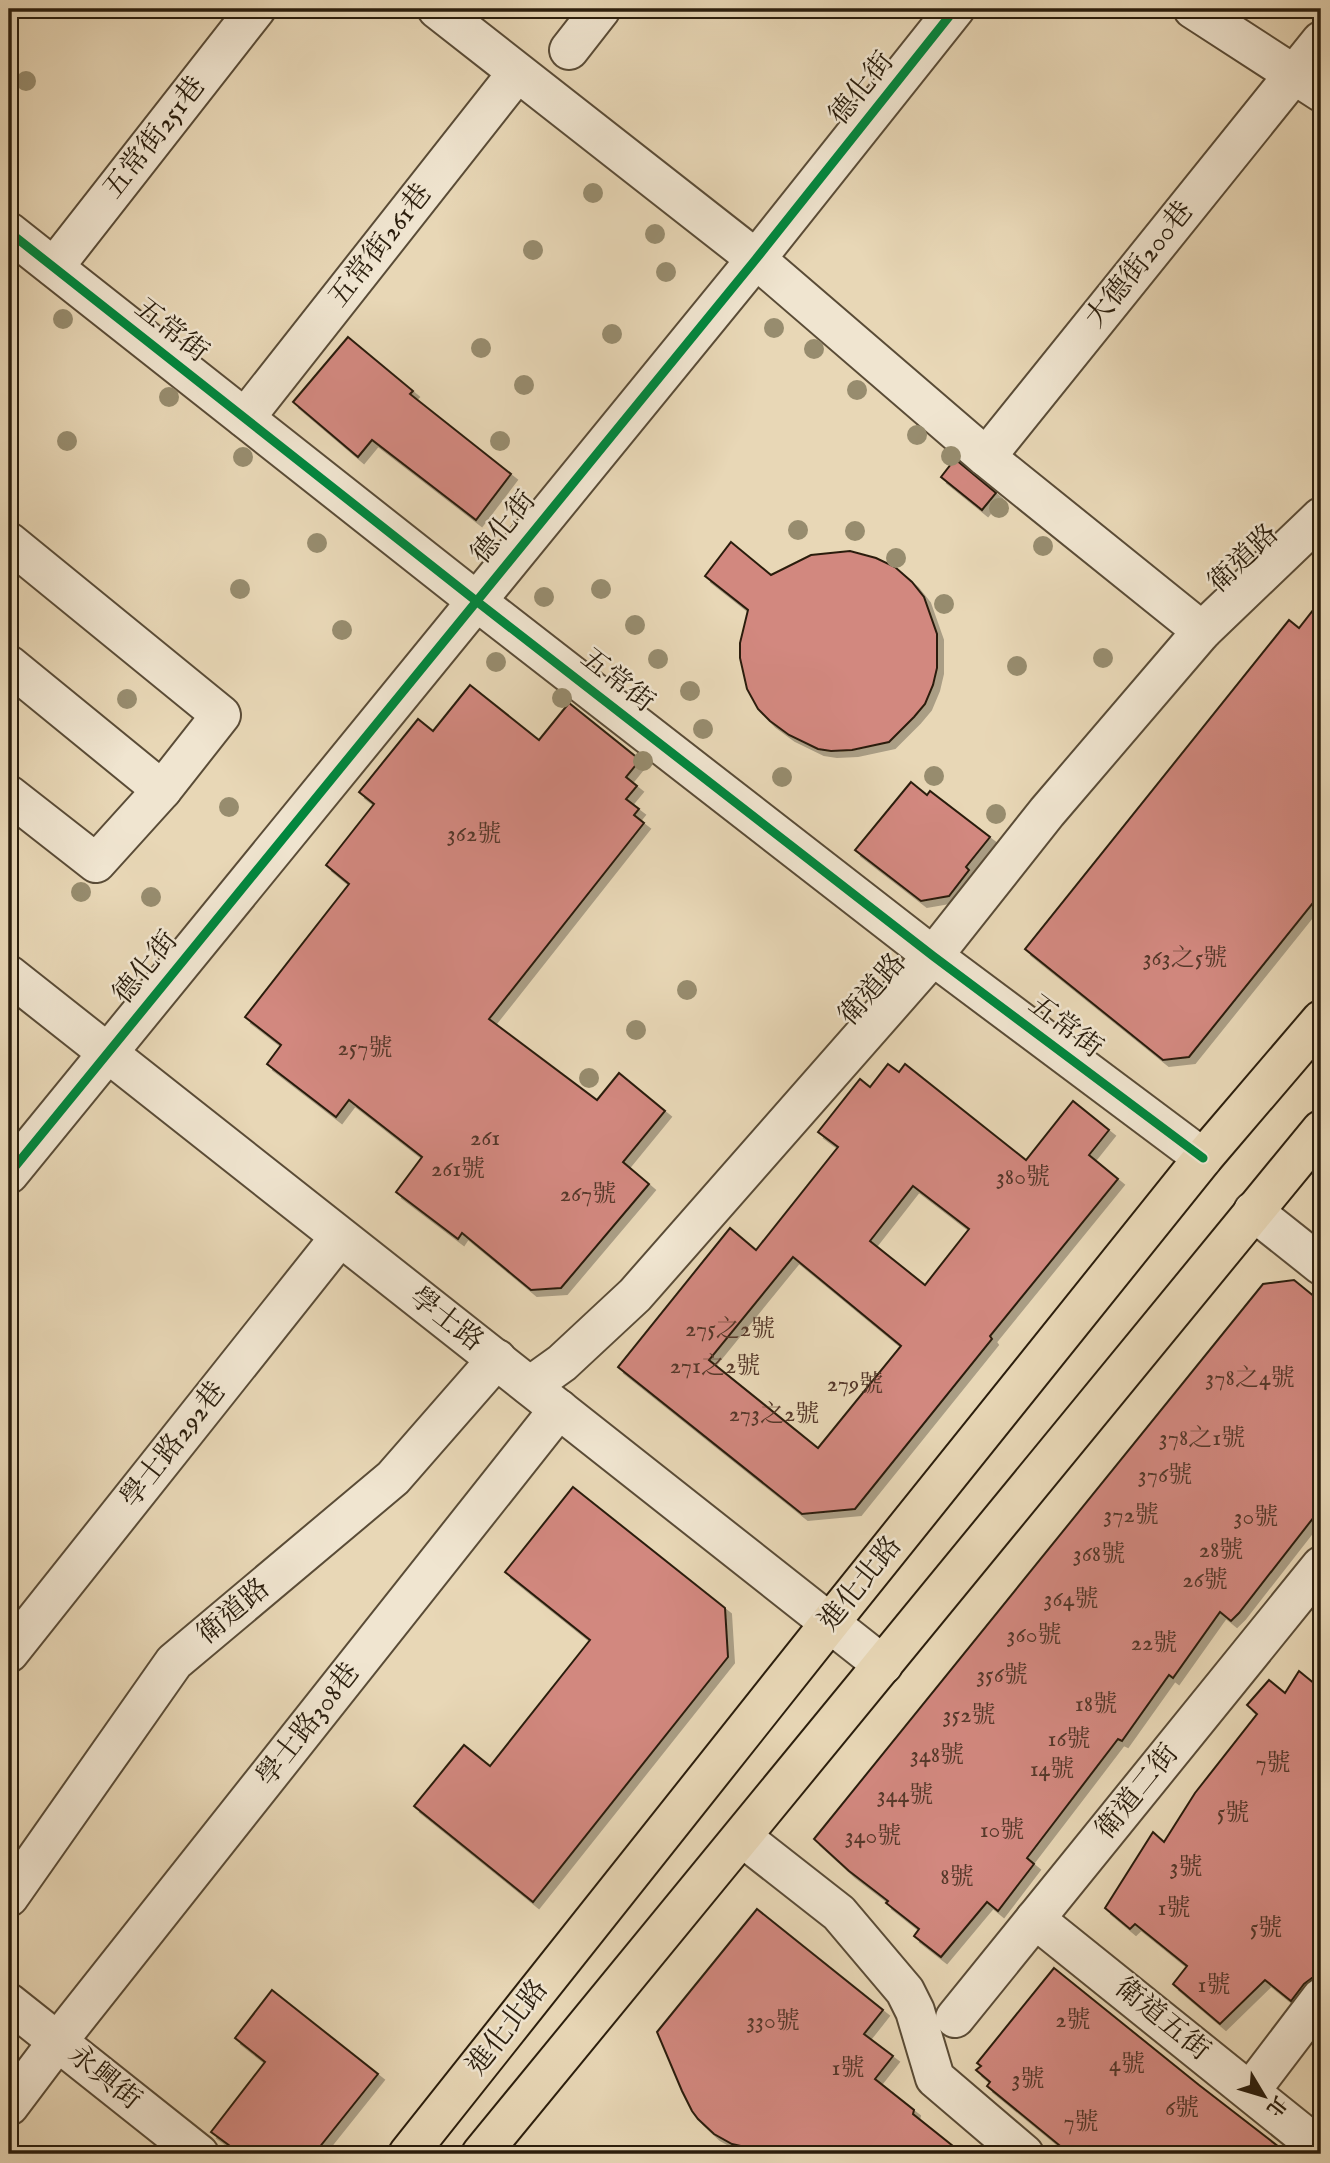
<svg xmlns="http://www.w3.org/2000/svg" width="1330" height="2163" viewBox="0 0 1330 2163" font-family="'IM FELL English','Noto Serif TC',serif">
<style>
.building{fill:#d2887f;stroke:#2b1e0d;stroke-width:2;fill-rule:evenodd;filter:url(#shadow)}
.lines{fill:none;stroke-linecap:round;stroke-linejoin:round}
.minor-casing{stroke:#5a4c37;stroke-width:42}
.major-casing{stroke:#2b1e0d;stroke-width:42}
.minor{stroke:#f0e5d0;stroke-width:38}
.major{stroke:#e8d7b6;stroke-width:38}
.cycleway-casing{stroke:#f0e5d0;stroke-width:13}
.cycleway{stroke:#00873e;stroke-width:9}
.tree{fill:#978c6e}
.labels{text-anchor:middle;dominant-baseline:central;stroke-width:5;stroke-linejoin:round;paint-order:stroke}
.number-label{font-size:24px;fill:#55382a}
.street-label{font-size:28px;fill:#2b1e0d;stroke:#f0e5d0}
</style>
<defs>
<filter id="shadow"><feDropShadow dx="6" dy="6" stdDeviation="0" flood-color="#0004"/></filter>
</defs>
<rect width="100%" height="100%" fill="#e8d7b6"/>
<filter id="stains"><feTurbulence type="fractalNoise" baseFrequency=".00286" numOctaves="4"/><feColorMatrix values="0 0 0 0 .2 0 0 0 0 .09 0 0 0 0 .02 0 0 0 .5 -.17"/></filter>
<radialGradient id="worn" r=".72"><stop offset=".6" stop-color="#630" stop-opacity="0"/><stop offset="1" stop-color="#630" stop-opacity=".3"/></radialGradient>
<g class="building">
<path d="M 348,337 L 413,391 L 410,394 L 511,474 L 476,520 L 372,440 L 358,457 L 293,402 Z"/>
<path d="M 955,459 L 996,493 L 982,510 L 941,477 Z"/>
<path d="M 731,542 L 771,575 L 811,555 L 850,551 L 876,558 L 895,567 L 912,582 L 924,597 L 937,634 L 937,668 L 933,685 L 925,704 L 914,717 L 889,742 L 852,750 L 831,751 L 818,749 L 789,735 L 770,721 L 758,709 L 747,689 L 740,658 L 740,643 L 748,610 L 705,576 Z"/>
<path d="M 1321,600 L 1321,893 L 1189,1057 L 1163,1060 L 1025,949 L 1289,620 L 1299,628 Z"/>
<path d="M 470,685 L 539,740 L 569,703 L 640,760 L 626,777 L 637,786 L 626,799 L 639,809 L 634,815 L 644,823 L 489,1019 L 597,1100 L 619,1073 L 665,1111 L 623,1162 L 649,1184 L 561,1288 L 531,1290 L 462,1233 L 458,1239 L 396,1192 L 422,1157 L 349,1100 L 336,1117 L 267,1064 L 281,1045 L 245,1017 L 349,884 L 326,865 L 374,804 L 359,792 L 418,719 L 433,731 Z"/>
<path d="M 911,782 L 927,795 L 930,791 L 990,837 L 966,867 L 969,870 L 949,896 L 921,901 L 855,850 Z"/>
<path d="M 888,1064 L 899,1072 L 905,1064 L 1026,1160 L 1073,1101 L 1109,1130 L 1089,1155 L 1118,1179 L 990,1336 L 992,1339 L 855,1509 L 802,1514 L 618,1367 L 730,1228 L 756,1250 L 838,1147 L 818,1132 L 860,1079 L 870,1087 ZM 913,1186 L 969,1229 L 925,1285 L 870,1241 ZM 793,1257 L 901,1346 L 818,1448 L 709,1360 Z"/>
<path d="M 1294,1280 L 1321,1302 L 1321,1508 L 1239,1613 L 1231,1621 L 1220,1612 L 1173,1678 L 1169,1675 L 1122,1741 L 1118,1739 L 1027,1858 L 1034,1864 L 998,1911 L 987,1902 L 941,1957 L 914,1936 L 919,1929 L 886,1903 L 888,1901 L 849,1871 L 814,1839 L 1263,1284 Z"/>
<path d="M 573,1487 L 725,1608 L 728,1657 L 533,1902 L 414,1806 L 464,1745 L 490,1766 L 590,1640 L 505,1572 Z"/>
<path d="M 1299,1671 L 1321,1689 L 1321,1977 L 1312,1978 L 1304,1984 L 1291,2001 L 1265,1980 L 1220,2024 L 1173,1984 L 1187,1966 L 1135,1924 L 1130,1929 L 1105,1908 L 1153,1832 L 1164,1842 L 1195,1793 L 1257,1714 L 1247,1705 L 1269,1680 L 1285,1693 Z"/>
<path d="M 757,1909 L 883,2010 L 864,2034 L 893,2056 L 875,2079 L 914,2110 L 913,2114 L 963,2154 L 776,2154 L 732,2144 L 714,2134 L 698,2119 L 692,2111 L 682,2091 L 657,2032 Z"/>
<path d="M 1054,1968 L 1199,2085 L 1288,2154 L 1070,2154 L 987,2086 L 990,2082 L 976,2070 L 981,2066 L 977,2063 Z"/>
<path d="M 272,1990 L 378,2074 L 314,2154 L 241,2154 L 211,2132 L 265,2062 L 235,2038 Z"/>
</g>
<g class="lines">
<defs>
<g id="minor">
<path d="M 437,9 L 756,259 L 986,457 L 1202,631"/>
<path d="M 1193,9 L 1321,92"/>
<path d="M 569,50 L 601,9"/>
<path d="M 9,232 L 475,600 L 933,956 L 1203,1158"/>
<path d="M 54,267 L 256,9"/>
<path d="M 245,418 L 517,73"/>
<path d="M 986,457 L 1321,41"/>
<path d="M 9,542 L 221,715 L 162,790 L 9,665"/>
<path d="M 9,795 L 96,863 L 162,790"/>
<path d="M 9,975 L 883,1665"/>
<path d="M 9,1174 L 756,259 L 955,9"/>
<path d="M 1253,1211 L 1321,1265"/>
<path d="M 530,1386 L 562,1363 L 635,1295 L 933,956 L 1047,812 L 1202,631 L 1321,517"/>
<path d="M 9,1653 L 339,1238"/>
<path d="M 742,1837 L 839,1913 L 905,1991 L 915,2011 L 935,2078 L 1024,2154"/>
<path d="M 9,1897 L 174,1662 L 393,1478 L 497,1359"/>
<path d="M 1035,1919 L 1321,2149"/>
<path d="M 9,2003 L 199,2154"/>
<path d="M 955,2018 L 1321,1566"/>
<path d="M 1251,2090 L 1321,1998"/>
<path d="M 9,2106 L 58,2041 L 559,1409"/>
</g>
<g id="major">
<path d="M 408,2154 L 829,1624 L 1203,1158 L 1321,1020"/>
<path d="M 481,2154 L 1321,1130"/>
</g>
</defs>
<use href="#minor" class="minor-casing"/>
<use href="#major" class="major-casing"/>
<use href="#minor" class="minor"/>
<use href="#major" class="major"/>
<defs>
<g id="cycleway">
<path d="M 9,232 L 475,600 L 933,956 L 1203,1158"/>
<path d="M 9,1174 L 756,259 L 955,9"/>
</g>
</defs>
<use href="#cycleway" class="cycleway-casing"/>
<use href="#cycleway" class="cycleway"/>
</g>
<g class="tree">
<circle cx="26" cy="81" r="10"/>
<circle cx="593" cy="193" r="10"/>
<circle cx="655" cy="234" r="10"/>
<circle cx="533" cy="250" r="10"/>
<circle cx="666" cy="272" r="10"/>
<circle cx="63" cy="319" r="10"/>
<circle cx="774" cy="328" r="10"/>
<circle cx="612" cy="334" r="10"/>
<circle cx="481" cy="348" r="10"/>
<circle cx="814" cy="349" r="10"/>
<circle cx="524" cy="385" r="10"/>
<circle cx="857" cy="390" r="10"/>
<circle cx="169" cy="397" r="10"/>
<circle cx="917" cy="435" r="10"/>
<circle cx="67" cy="441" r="10"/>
<circle cx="500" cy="441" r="10"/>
<circle cx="951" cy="456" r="10"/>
<circle cx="243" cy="457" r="10"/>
<circle cx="999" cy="508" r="10"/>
<circle cx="798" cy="530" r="10"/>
<circle cx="855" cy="531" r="10"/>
<circle cx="317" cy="543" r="10"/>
<circle cx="1043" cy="546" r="10"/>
<circle cx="896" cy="558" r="10"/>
<circle cx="240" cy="589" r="10"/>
<circle cx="601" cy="589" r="10"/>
<circle cx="544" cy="597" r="10"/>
<circle cx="944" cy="604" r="10"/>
<circle cx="635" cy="625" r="10"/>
<circle cx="342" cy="630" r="10"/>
<circle cx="1103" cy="658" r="10"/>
<circle cx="658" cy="659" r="10"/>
<circle cx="496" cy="662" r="10"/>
<circle cx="1017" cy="666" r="10"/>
<circle cx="690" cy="691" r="10"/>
<circle cx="562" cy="698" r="10"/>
<circle cx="127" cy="699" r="10"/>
<circle cx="703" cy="729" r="10"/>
<circle cx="643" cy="761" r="10"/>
<circle cx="934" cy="776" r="10"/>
<circle cx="782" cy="777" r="10"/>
<circle cx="229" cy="807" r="10"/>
<circle cx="996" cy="814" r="10"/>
<circle cx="81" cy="892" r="10"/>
<circle cx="151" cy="897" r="10"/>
<circle cx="687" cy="990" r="10"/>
<circle cx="636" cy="1030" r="10"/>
<circle cx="589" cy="1078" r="10"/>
</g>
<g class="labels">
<g class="number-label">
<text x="474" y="834">362號</text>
<text x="1185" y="958">363之5號</text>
<text x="365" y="1048">257號</text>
<text x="485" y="1138">261</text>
<text x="458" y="1169">261號</text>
<text x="1023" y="1177">380號</text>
<text x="588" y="1194">267號</text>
<text x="730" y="1329">275之2號</text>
<text x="715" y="1366">271之2號</text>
<text x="1250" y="1378">378之4號</text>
<text x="855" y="1384">279號</text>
<text x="774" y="1414">273之2號</text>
<text x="1202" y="1438">378之1號</text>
<text x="1165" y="1475">376號</text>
<text x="1131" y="1515">372號</text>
<text x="1256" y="1517">30號</text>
<text x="1221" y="1550">28號</text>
<text x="1099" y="1554">368號</text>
<text x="1205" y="1580">26號</text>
<text x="1071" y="1599">364號</text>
<text x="1034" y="1635">360號</text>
<text x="1154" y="1643">22號</text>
<text x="1002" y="1675">356號</text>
<text x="1096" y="1704">18號</text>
<text x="969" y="1715">352號</text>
<text x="1069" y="1739">16號</text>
<text x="937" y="1755">348號</text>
<text x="1273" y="1763">7號</text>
<text x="1052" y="1769">14號</text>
<text x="905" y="1795">344號</text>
<text x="1233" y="1813">5號</text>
<text x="1002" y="1830">10號</text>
<text x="873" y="1836">340號</text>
<text x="1186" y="1867">3號</text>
<text x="957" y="1877">8號</text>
<text x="1174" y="1908">1號</text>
<text x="1266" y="1928">5號</text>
<text x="1214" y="1985">1號</text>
<text x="1073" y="2020">2號</text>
<text x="773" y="2021">330號</text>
<text x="1127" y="2064">4號</text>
<text x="848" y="2068">1號</text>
<text x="1028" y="2079">3號</text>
<text x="1182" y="2108">6號</text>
<text x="1081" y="2122">7號</text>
</g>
<g class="street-label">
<text transform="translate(862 89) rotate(-51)">德化街</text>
<text transform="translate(155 138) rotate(-52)">五常街251巷</text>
<text transform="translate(381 246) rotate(-52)">五常街261巷</text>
<text transform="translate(1140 265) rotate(-51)">大德街200巷</text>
<text transform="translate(171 331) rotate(38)">五常街</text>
<text transform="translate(504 528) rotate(-51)">德化街</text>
<text transform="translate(1244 559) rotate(-44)">衛道路</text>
<text transform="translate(617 681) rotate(38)">五常街</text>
<text transform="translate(146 968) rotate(-51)">德化街</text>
<text transform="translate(873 990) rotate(-49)">衛道路</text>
<text transform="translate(1065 1027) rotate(37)">五常街</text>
<text transform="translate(446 1320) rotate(38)">學士路</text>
<text transform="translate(174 1445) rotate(-52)">學士路292巷</text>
<text transform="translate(861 1584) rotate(-51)">進化北路</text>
<text transform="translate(234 1612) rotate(-40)">衛道路</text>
<text transform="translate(309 1725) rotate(-52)">學士路308巷</text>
<text transform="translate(1138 1792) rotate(-51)">衛道二街</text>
<text transform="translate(1162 2020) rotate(39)">衛道五街</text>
<text transform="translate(508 2028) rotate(-52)">進化北路</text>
<text transform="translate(104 2078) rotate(39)">永興街</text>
</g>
</g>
<rect width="1330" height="2163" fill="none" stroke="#e8d7b6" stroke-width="35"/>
<rect x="10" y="10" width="1309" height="2142" fill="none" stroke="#2b1e0d" stroke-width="3.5"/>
<rect x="18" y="18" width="1295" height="2128" fill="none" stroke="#2b1e0d" stroke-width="2"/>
<g transform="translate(1264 2096) rotate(128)" stroke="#f0e5d0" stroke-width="5" paint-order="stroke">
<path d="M0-5L12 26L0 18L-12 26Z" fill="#2b1e0d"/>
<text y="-10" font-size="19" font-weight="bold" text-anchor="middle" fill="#2b1e0d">北</text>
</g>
<rect width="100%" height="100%" filter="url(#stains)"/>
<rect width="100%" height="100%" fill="url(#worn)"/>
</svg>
